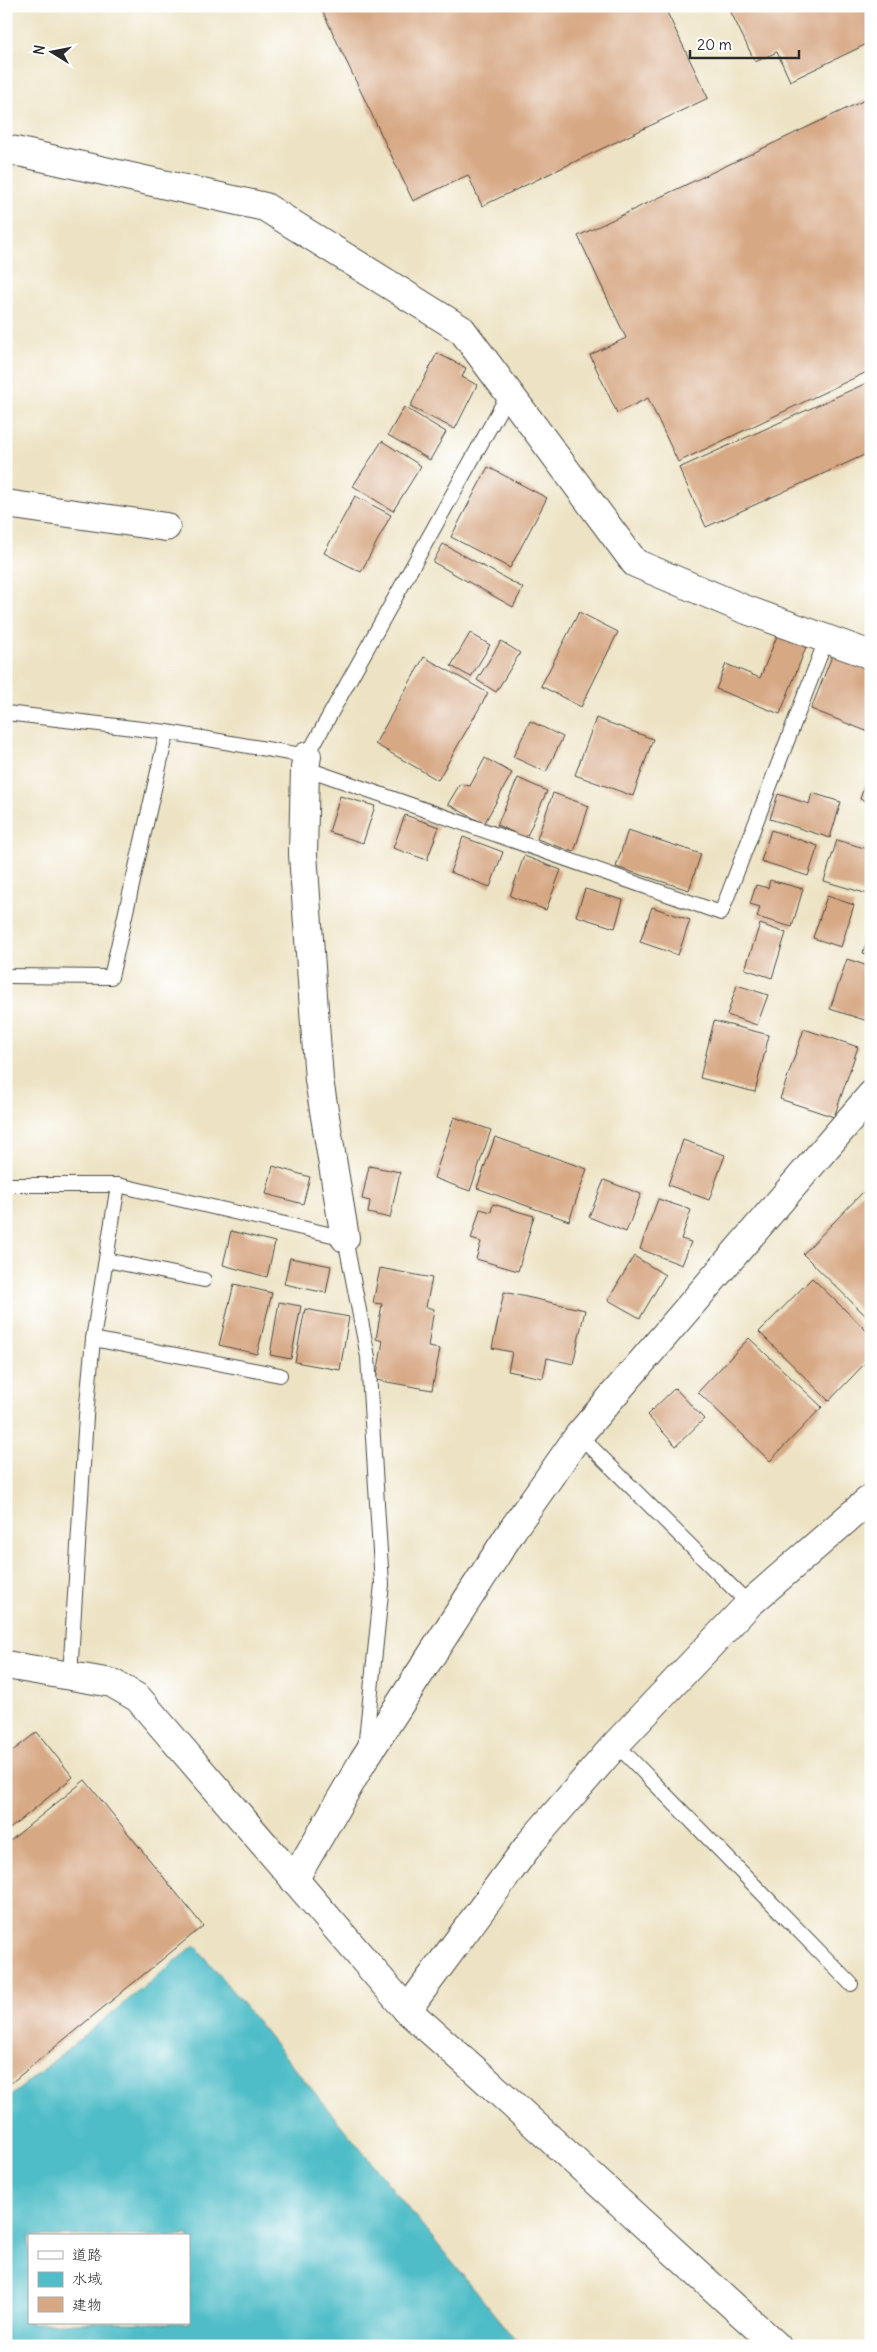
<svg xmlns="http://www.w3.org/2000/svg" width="877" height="2352" viewBox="0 0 877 2352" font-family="Delius,'Klee One',sans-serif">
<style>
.water{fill:#50bdc8;stroke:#3e747a;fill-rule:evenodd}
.building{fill:#d7a884}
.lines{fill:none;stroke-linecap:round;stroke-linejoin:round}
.lane-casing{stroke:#484742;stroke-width:16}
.street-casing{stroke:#484742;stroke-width:30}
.secondary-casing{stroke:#484742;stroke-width:30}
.lane{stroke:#fff;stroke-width:14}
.street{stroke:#fff;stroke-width:28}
.secondary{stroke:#fff;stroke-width:28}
</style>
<rect width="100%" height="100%" fill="#fff"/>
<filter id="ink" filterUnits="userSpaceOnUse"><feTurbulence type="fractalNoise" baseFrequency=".02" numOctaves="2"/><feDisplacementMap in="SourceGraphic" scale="10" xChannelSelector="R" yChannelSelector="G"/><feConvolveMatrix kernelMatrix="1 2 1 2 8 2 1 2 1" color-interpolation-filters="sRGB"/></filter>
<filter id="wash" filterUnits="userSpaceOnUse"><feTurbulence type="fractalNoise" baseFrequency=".0096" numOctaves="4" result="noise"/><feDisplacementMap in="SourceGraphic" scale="20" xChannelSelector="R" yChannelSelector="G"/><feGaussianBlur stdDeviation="1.12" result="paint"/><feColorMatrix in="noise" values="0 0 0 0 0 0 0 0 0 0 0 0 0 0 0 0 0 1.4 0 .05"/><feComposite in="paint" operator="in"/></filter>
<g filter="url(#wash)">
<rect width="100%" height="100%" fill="#ede3c4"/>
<path class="water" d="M 195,1945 L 520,2346 L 6,2346 L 6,2100 ZM 29,2236 L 189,2236 L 189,2323 L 29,2323 Z"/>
<g id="blocks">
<g class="building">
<path d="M 320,6 L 664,6 L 708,98 L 482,206 L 468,175 L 413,201 Z"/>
<path d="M 728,6 L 871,6 L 871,42 L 790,81 L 777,52 L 755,62 Z"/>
<path d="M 871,97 L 871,370 L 678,462 L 648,398 L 617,413 L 590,355 L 626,338 L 578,236 Z"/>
<path d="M 437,353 L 466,368 L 462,377 L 477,385 L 455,429 L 410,407 Z"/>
<path d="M 871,381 L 871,452 L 706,527 L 679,468 Z"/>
<path d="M 404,407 L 446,432 L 430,460 L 388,435 Z"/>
<path d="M 382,441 L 421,466 L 393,511 L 353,486 Z"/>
<path d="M 488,467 L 547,498 L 510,568 L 451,537 Z"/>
<path d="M 355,496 L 391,515 L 361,572 L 324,553 Z"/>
<path d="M 443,544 L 523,588 L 513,607 L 433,562 Z"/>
<path d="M 579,612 L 618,632 L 581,707 L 541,686 Z"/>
<path d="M 779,631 L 808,642 L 780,714 L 716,689 L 726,664 L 760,678 Z"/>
<path d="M 470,633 L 490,645 L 471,677 L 451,666 Z"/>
<path d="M 501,641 L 520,653 L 496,692 L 477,680 Z"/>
<path d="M 834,651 L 871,666 L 871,733 L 811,709 Z"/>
<path d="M 424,657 L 488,693 L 438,780 L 375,744 Z"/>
<path d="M 596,718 L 653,739 L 633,796 L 575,775 Z"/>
<path d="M 530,721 L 563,737 L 546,772 L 513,757 Z"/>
<path d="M 485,758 L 512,773 L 484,824 L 448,804 L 460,784 L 470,786 Z"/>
<path d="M 870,769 L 871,769 L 871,802 L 860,799 Z"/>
<path d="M 518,778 L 547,791 L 526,838 L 497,825 Z"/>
<path d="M 553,793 L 589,806 L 574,852 L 537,839 Z"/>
<path d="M 812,793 L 841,802 L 830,838 L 770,819 L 778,794 L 809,804 Z"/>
<path d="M 340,796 L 375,806 L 363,843 L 329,832 Z"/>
<path d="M 405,815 L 439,827 L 427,860 L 393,848 Z"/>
<path d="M 628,830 L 701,854 L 689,890 L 616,867 Z"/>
<path d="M 771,830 L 818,846 L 808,876 L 761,861 Z"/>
<path d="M 463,837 L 503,852 L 490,887 L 450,872 Z"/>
<path d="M 837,840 L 871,850 L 871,895 L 824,881 Z"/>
<path d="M 524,856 L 561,870 L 546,910 L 510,896 Z"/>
<path d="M 770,880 L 803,889 L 792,927 L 757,917 L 760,907 L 750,904 L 756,885 L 768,888 Z"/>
<path d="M 585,889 L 623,900 L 615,928 L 576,916 Z"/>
<path d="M 827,896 L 854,905 L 841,947 L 813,938 Z"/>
<path d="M 652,907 L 690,920 L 678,955 L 640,942 Z"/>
<path d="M 760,924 L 786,933 L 772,978 L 745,969 Z"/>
<path d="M 870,930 L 871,930 L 871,956 L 863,953 Z"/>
<path d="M 847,959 L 871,967 L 871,1022 L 830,1009 Z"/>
<path d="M 737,985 L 768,995 L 757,1025 L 727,1015 Z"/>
<path d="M 714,1021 L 769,1035 L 755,1092 L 700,1078 Z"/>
<path d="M 804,1029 L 858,1047 L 834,1117 L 780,1099 Z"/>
<path d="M 454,1117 L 491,1130 L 470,1191 L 434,1178 Z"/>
<path d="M 495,1137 L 587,1169 L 569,1221 L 477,1188 Z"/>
<path d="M 683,1140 L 725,1155 L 709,1200 L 668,1185 Z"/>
<path d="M 273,1166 L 310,1177 L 303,1204 L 266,1194 Z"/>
<path d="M 369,1166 L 400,1172 L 390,1218 L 368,1213 L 370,1201 L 362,1199 Z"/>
<path d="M 604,1180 L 641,1194 L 626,1232 L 589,1217 Z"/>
<path d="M 863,1192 L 871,1199 L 871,1321 L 803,1254 Z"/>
<path d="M 658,1199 L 691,1210 L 681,1239 L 691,1242 L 682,1265 L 640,1249 Z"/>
<path d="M 493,1204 L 534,1216 L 518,1271 L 476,1259 L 481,1242 L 471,1239 L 480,1209 L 491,1212 Z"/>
<path d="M 231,1231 L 275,1242 L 267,1277 L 223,1265 Z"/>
<path d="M 634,1256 L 665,1275 L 640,1318 L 608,1300 Z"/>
<path d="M 290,1258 L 331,1266 L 326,1293 L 284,1284 Z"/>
<path d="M 380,1268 L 432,1278 L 426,1307 L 434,1309 L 428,1347 L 440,1349 L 432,1390 L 376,1380 L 383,1341 L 376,1339 L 382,1304 L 373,1303 Z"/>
<path d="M 812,1278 L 871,1335 L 871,1357 L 829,1401 L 759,1332 Z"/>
<path d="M 234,1284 L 272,1293 L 257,1354 L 219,1345 Z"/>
<path d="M 504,1292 L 585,1310 L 573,1364 L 547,1358 L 543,1378 L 508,1371 L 512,1352 L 492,1348 Z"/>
<path d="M 279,1302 L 301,1306 L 291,1359 L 270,1355 Z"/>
<path d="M 305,1309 L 349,1317 L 340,1370 L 295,1362 Z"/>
<path d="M 749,1338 L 822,1407 L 770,1461 L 698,1392 Z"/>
<path d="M 675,1388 L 704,1419 L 676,1446 L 647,1415 Z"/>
<path d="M 37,1732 L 73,1777 L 6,1832 L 6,1756 Z"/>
<path d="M 85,1780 L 203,1926 L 6,2087 L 6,1844 Z"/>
</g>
</g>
</g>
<g filter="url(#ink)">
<use href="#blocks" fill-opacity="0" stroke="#484742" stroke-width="1"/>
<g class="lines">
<defs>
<g id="lane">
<path d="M 6,713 L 167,732 L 307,756 L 509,393"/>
<path d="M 305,768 L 721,913 L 826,640"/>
<path d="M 6,976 L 111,977 L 167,732"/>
<path d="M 6,1185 L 118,1185 L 345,1238 L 368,1357 L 382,1584 L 365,1749"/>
<path d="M 106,1260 L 204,1280"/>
<path d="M 93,1339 L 280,1375"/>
<path d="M 579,1435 L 749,1604"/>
<path d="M 70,1676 L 86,1416 L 93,1339 L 118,1185"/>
<path d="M 616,1744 L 851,1984"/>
</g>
<g id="street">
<path d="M 6,149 L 265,207 L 462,330 L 635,563 L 744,609 L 871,655"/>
<path d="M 6,504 L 166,527"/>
<path d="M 307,756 L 305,768 L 303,854 L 319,1080 L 345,1238"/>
<path d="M 294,1880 L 363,1761 L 513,1529 L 579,1435 L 871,1095"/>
<path d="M 407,2010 L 531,1842 L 616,1744 L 749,1604 L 871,1498"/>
</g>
<path id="secondary" d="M 6,1665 L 112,1683 L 138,1698 L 407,2010 L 476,2071 L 777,2346"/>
</defs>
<use href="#lane" class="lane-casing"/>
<use href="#street" class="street-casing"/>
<use href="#secondary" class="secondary-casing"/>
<use href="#lane" class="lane"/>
<use href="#street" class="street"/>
<use href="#secondary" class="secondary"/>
</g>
</g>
<rect width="877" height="2352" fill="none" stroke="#fff" stroke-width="25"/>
<rect x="28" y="2234" width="162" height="90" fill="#ffffff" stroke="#aaaaaa"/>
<rect x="38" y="2251" width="25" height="8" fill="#ffffff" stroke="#aaaaaa"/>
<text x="72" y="2260" font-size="15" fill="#2b2b2b">道路</text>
<rect x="38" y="2272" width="25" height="15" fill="#50bdc8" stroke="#aaaaaa"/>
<text x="72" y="2284" font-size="15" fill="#2b2b2b">水域</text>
<rect x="38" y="2297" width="25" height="15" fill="#d7a884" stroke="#aaaaaa"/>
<text x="72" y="2310" font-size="15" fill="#2b2b2b">建物</text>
<g transform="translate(52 52) rotate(280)" stroke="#ffffff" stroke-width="4" paint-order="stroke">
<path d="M0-4L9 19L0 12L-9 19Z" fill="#2b2b2b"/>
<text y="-8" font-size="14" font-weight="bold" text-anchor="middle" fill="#2b2b2b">N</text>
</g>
<path d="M690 50v8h109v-8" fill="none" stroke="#2b2b2b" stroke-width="2.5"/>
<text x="697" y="50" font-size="15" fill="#2b2b2b" stroke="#ffffff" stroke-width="4" paint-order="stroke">20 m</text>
</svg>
